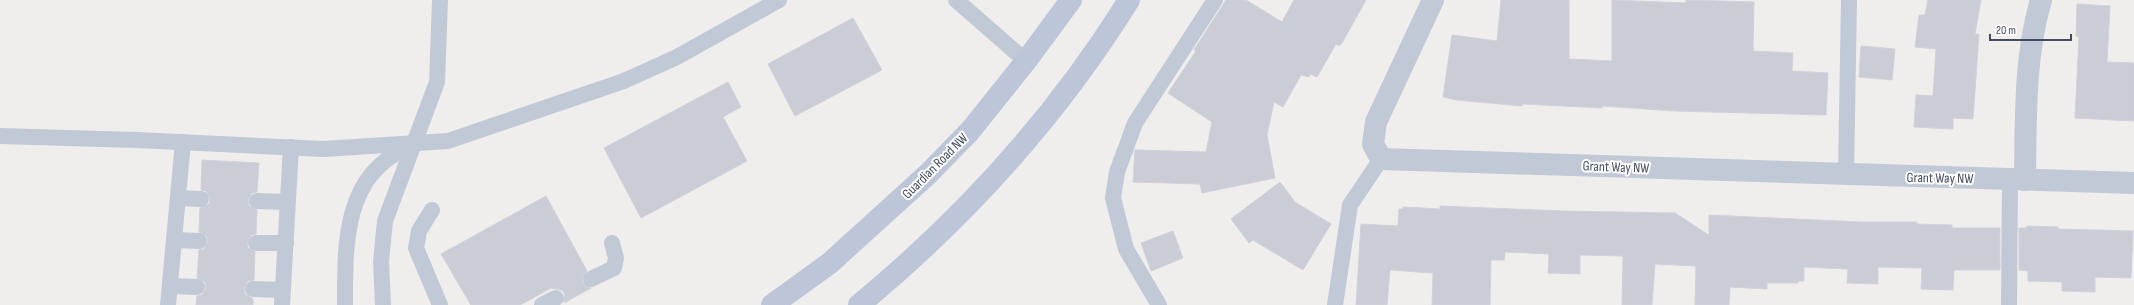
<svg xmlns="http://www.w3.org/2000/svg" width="2134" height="305" viewBox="0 0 2134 305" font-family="'Sofia Sans Condensed',sans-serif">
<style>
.building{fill:#cbcdd6;stroke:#d0d1da}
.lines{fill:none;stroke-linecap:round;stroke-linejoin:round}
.lane{stroke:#c1c9d6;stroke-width:16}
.street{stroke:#c1c9d6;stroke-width:22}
.secondary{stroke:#bdc6d9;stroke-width:22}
.labels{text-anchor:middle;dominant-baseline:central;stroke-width:4;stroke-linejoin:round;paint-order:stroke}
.street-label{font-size:14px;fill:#434c5d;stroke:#fff}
</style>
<rect width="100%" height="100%" fill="#f0eded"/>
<g class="building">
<path d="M 1226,0 L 1246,0 L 1282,22 L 1294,0 L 1366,0 L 1342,43 L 1339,46 L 1336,44 L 1317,77 L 1310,74 L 1309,77 L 1301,75 L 1283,107 L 1274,102 L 1267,135 L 1275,178 L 1202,193 L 1200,184 L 1133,182 L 1135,150 L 1206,152 L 1212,122 L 1168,93 L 1196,51 L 1194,50 Z"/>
<path d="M 1501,0 L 1569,0 L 1569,59 L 1612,61 L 1612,0 L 1686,3 L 1686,0 L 1754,2 L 1753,51 L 1793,53 L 1792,71 L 1828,73 L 1826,115 L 1674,111 L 1602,106 L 1602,108 L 1523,104 L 1522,106 L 1456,100 L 1443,97 L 1452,35 L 1497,41 Z"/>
<path d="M 1928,0 L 1981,0 L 1975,34 L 1979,34 L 1973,119 L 1953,118 L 1953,129 L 1914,127 L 1916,95 L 1933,96 L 1936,49 L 1915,47 L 1919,15 L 1925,15 Z"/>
<path d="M 2077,4 L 2110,6 L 2107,62 L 2134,63 L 2134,121 L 2075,118 L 2079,37 L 2076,36 Z"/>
<path d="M 853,18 L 882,70 L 795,116 L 768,64 Z"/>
<path d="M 1861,46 L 1895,49 L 1892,80 L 1859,77 Z"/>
<path d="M 728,82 L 741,107 L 723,117 L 747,161 L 641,218 L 604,148 Z"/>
<path d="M 202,160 L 259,163 L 257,192 L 252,193 L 248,200 L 249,206 L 257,210 L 256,234 L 251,235 L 247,243 L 248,248 L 255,252 L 254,280 L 248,281 L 244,288 L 245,294 L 253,299 L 253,305 L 196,305 L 197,296 L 202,295 L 206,288 L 205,282 L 197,278 L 199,250 L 204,249 L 208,242 L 207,236 L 199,232 L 200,208 L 209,204 L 210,199 L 206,191 L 201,190 Z"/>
<path d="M 1280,182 L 1295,202 L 1331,224 L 1303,270 L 1253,240 L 1249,243 L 1231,219 Z"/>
<path d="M 546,196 L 587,271 L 582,278 L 583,283 L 591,288 L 564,303 L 565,294 L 562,290 L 551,288 L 520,305 L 471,305 L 441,254 Z"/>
<path d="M 1440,206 L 1563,211 L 1675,213 L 1709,235 L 1709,215 L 1861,222 L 1917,222 L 1916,224 L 1952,225 L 1952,228 L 2000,228 L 2000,270 L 1954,270 L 1953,290 L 1921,289 L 1922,268 L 1878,267 L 1878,284 L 1847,283 L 1848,269 L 1804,267 L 1804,281 L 1798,281 L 1798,283 L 1767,283 L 1767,289 L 1730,287 L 1729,305 L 1695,305 L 1696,266 L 1655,264 L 1652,305 L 1622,305 L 1623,256 L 1580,255 L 1580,274 L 1548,273 L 1549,254 L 1505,252 L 1504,260 L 1491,260 L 1490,305 L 1432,305 L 1433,273 L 1390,270 L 1387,305 L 1356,305 L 1361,224 L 1398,226 L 1399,209 L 1403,209 L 1403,207 L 1440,209 Z"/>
<path d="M 2027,226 L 2058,227 L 2058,229 L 2133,231 L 2131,278 L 2095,277 L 2095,292 L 2062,291 L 2062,282 L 2028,281 L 2028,271 L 2019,270 L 2019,228 L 2027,228 Z"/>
<path d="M 1173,231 L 1183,258 L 1151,271 L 1141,243 Z"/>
</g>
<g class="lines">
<g class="lane">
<path d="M 956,0 L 1026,61"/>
<path d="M 0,136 L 137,140 L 323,149 L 448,141 L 624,81 L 677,57 L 779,0"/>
<path d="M 1846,175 L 1849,0"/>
<path d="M 178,198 L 201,199"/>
<path d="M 257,201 L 287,202"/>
<path d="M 432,210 L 419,231 L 416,248 L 440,305"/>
<path d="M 174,240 L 199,241"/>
<path d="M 256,243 L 286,243"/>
<path d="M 591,279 L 614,268 L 616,258 L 612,243"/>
<path d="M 170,286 L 197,287"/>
<path d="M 253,289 L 283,290"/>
<path d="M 168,305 L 183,142"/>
<path d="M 282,305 L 291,147"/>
<path d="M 345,305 C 345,246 343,175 407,148"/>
<path d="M 383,305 L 381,261 L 385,221 L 437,82 L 440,0"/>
<path d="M 542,305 L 556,298"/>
<path d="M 1159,305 L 1126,249 L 1113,198 L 1117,172 L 1135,123 L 1215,0"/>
<path d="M 1335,305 L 1350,205 L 1381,159"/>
<path d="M 2009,305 L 2010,179"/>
</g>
<g class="street">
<path d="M 1433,0 L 1376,122 L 1373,144 L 1381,159 L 2134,183"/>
<path d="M 2025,180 C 2026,119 2024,58 2041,0"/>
</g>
<g class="secondary">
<path d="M 772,305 L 830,263 L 928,174 L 970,131 L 1026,61 L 1071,0"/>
<path d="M 859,305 C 964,218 1057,116 1129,0"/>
</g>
</g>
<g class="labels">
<g class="street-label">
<text transform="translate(935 166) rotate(-45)">Guardian Road NW</text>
<text transform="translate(1616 167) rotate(2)">Grant Way NW</text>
<text transform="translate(1940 178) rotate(1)">Grant Way NW</text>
</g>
</g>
<path d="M1990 34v6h81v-6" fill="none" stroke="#434c5d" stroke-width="2"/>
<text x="1996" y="34" font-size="12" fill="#434c5d" stroke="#ffffff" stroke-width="3" paint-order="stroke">20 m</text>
</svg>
